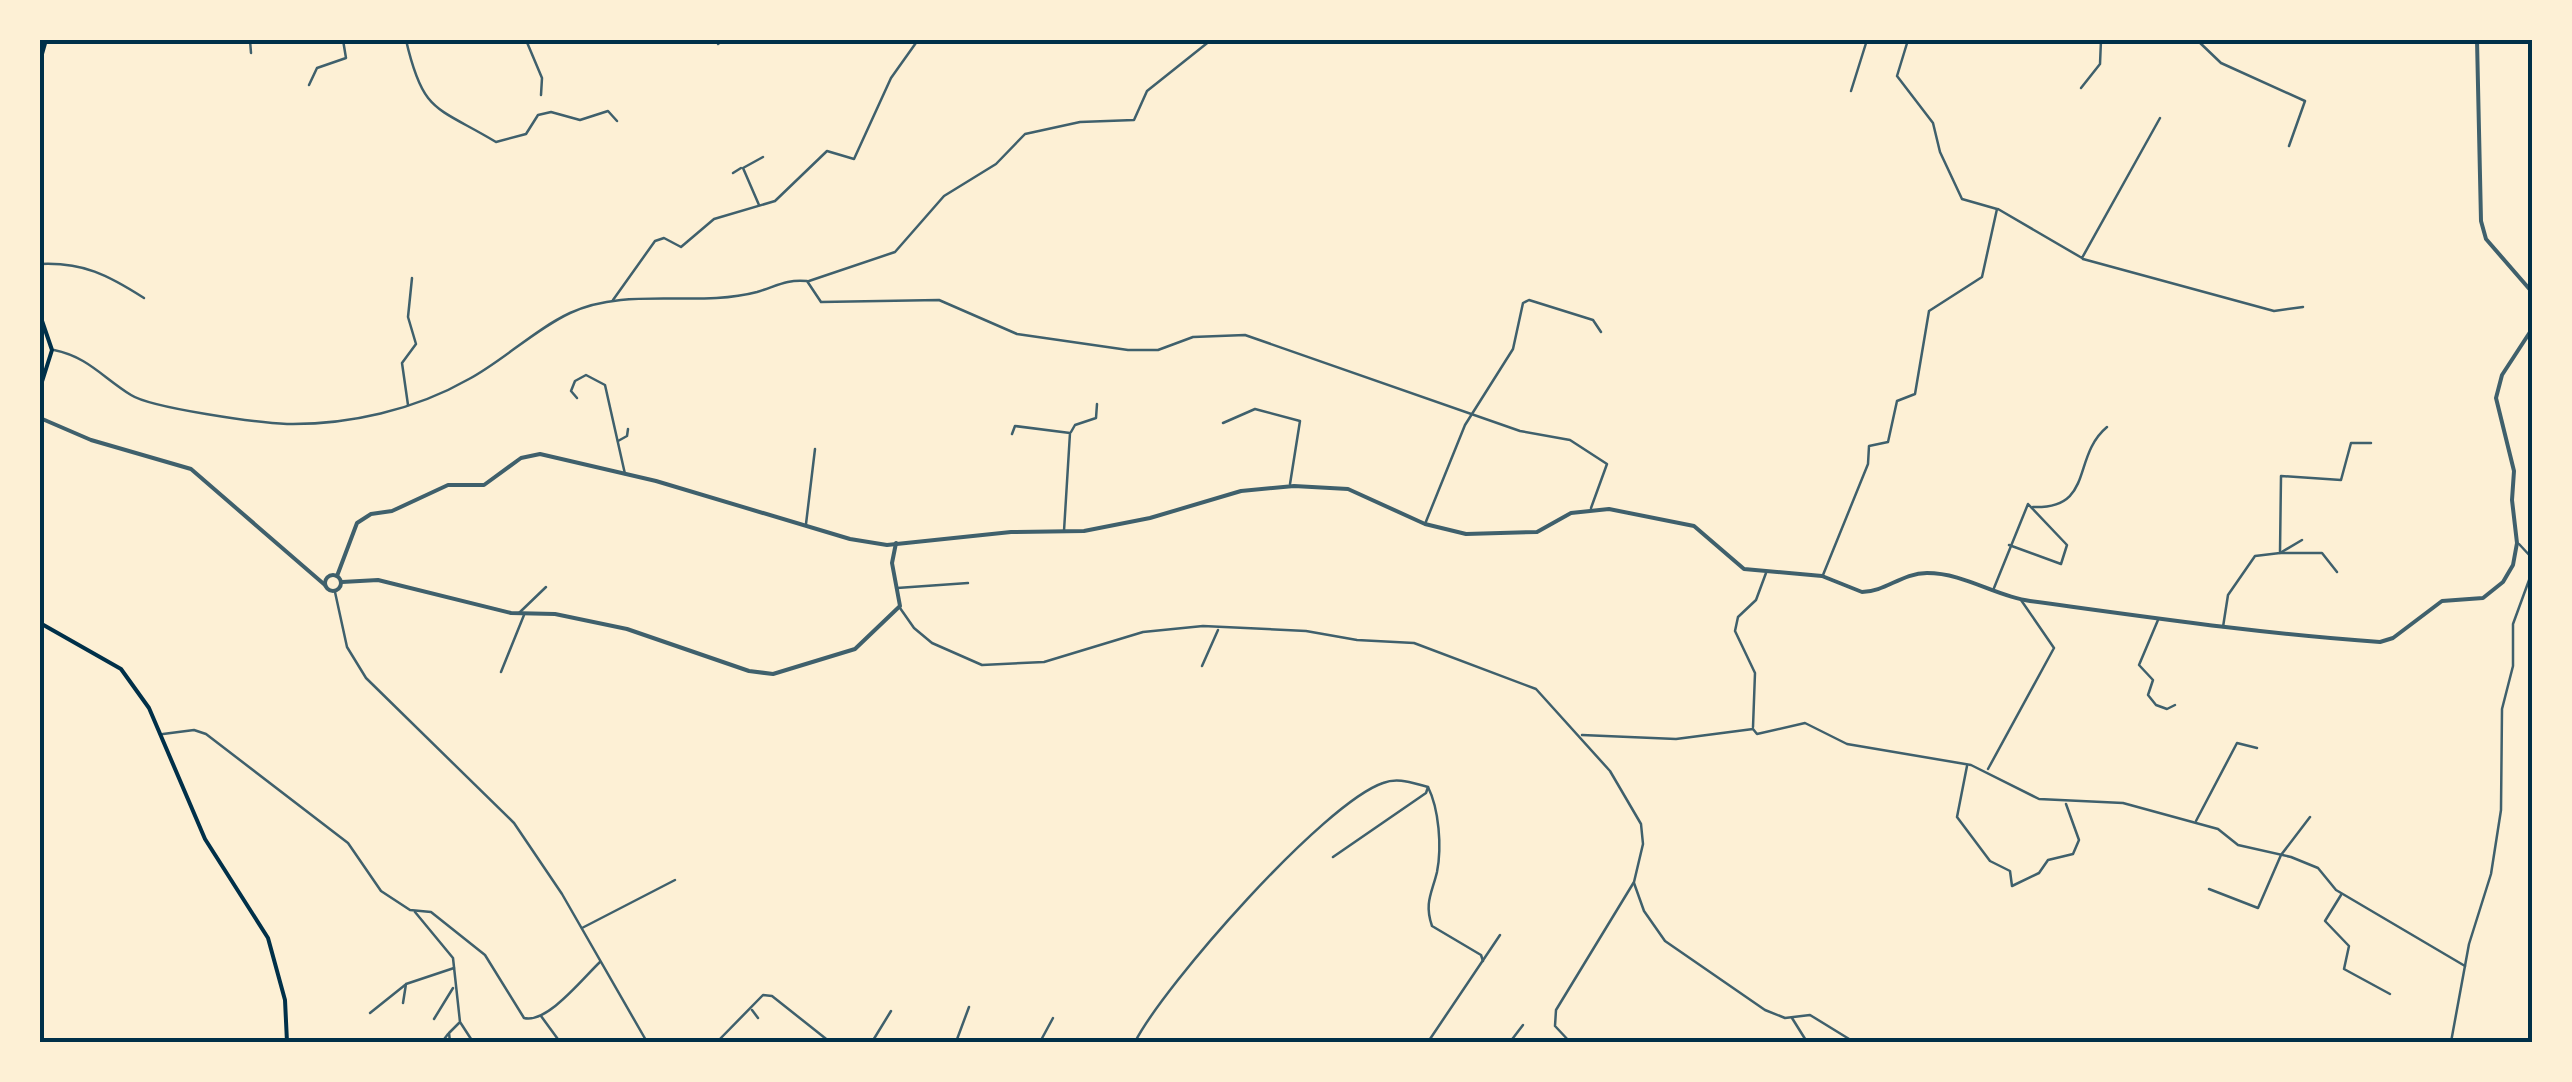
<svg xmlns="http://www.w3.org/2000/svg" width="2572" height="1082" viewBox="0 0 2572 1082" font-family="Overpass,sans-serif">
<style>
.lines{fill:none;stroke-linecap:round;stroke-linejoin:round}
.minor{stroke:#3f606c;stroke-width:2.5}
.tertiary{stroke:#3f606c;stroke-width:4}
.secondary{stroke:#003049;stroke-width:4}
.neatline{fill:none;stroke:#003049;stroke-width:4}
</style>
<rect width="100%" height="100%" fill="#fdf0d5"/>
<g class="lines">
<g class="minor">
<path d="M 250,40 L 251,53"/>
<path d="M 406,40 C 423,114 436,106 496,142 L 526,134 L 538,115 L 551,112 L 580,120 L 608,111 L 617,121"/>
<path d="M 526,40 L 542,78 L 541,95"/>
<path d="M 2197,40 L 2221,63 L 2305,101 L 2289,146"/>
<path d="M 718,44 L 723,40"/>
<path d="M 309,85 L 317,68 L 346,58 L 343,40"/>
<path d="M 2081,88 L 2100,64 L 2101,40"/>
<path d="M 1851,91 L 1867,40"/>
<path d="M 733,173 L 741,168"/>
<path d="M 759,205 L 743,168 L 763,157"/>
<path d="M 1998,209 L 2082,258 L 2160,118"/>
<path d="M 2083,259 L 2274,311 L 2303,307"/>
<path d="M 40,264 C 83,262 108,275 144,298"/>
<path d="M 809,281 L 895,252 L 944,196 L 996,164 L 1025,134 L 1080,122 L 1134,120 L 1147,91 L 1211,40"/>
<path d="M 613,300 L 655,241 L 664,238 L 681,247 L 714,219 L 775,201 L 827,151 L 854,159 L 891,78 L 918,40"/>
<path d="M 54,350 C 88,357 102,377 131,395 C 151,408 259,423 287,424 C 348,425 415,410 469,379 C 504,360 534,330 570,313 C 627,286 697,308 757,292 C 777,286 786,279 807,281 L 821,302 L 939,300 L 1017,334 L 1128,350 L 1158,350 L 1193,337 L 1245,335 L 1520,431 L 1570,440 L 1607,464 L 1591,508"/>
<path d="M 577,398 L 571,391 L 575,381 L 586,375 L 605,385 L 625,474"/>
<path d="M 408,405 L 402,363 L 416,344 L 408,317 L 412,278"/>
<path d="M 1223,423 L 1255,409 L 1300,421 L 1290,484"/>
<path d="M 1071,432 L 1075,425 L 1096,418 L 1097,404"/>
<path d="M 1012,434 L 1015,426 L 1070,433 L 1064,531"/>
<path d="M 618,441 L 627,436 L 628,429"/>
<path d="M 2033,507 C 2095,509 2071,457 2107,427"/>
<path d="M 806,524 L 815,449"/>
<path d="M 1425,524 L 1465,425 L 1513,349 L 1523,303 L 1529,300 L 1593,320 L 1601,332"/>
<path d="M 2337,572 L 2322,553 L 2280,553 L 2281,476 L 2341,480 L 2351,443 L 2371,443"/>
<path d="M 1823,575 L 1868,464 L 1869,446 L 1888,442 L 1897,401 L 1915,394 L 1929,311 L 1982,277 L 1997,209 L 1962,199 L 1940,152 L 1933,123 L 1897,76 L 1908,40"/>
<path d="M 897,588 L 968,583"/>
<path d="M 1994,588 L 2028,504 L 2067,545 L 2061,564 L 2009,545"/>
<path d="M 335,592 L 347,647 L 366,678 L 514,823 L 562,894 L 647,1042"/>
<path d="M 900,608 L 914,628 L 932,643 L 982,665 L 1044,662 L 1143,632 L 1203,626 L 1306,631 L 1357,640 L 1414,643 L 1536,689 L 1610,771 L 1641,824 L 1643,844 L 1634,882 L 1556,1010 L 1555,1026 L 1570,1042"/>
<path d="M 519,613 L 546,587"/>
<path d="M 2158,620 L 2139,665 L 2153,680 L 2148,695 L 2156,705 L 2167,709 L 2175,705"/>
<path d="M 2223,627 L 2228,595 L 2255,556 L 2280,553 L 2302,540"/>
<path d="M 1202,666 L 1218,630"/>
<path d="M 501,672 L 524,615"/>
<path d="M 1753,727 L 1755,673 L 1735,631 L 1738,617 L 1756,600 L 1766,573"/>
<path d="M 163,734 L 194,730 L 206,734 L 348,843 L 381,891 L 410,910 L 431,912 L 485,955 L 524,1018 C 547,1024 583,978 600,962"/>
<path d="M 1582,735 L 1676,739 L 1753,729 L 1757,734 L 1805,723 L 1847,744 L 1971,765 L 2039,799 L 2123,803 L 2218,829 L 2238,845 L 2291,857 L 2318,868 L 2336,890 L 2465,966"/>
<path d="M 1967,766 L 1957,817 L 1990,861 L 2010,871 L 2012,886 L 2039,873 L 2048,860 L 2073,854 L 2079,840 L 2066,804"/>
<path d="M 1988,769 L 2054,648 L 2021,600"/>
<path d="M 1428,787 C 1439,809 1442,847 1437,872 C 1432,893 1424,903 1432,926 L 1481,955 L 1483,961"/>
<path d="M 2196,821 L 2237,743 L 2257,748"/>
<path d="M 1634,883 L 1644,911 L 1665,941 L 1765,1010 L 1785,1018 L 1810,1015 L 1854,1042"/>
<path d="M 2209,889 L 2258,908 L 2281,855 L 2310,817"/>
<path d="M 2341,895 L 2325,921 L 2349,946 L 2344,969 L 2390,994"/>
<path d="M 415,912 L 453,958 L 460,1022 L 473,1042"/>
<path d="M 582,928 L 675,880"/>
<path d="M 403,1003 L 406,984 L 454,968"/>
<path d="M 752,1010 L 758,1018"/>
<path d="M 370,1013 L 405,985"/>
<path d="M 541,1016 L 560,1042"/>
<path d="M 1792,1018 L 1807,1042"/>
<path d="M 434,1019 L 453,988"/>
<path d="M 442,1042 L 448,1034"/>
<path d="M 450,1042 L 449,1033 L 459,1023"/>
<path d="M 717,1042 L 763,995 L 772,996 L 830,1042"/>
<path d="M 872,1042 L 891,1011"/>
<path d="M 956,1042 L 969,1007"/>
<path d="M 1040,1042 L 1053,1018"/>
<path d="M 1135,1042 C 1164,985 1324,803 1383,783 C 1398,777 1412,783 1428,787 L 1426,793 L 1333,857"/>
<path d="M 1428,1042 L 1500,935"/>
<path d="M 1475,1042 L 1484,1042"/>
<path d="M 1510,1042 L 1523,1025"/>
<path d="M 2451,1042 L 2469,944 L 2491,874 L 2501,810 L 2502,709 L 2513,666 L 2513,624 L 2532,572 L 2532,558 L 2519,544"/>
</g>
<g class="tertiary">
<path d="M 2477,40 L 2481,221 L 2486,239 L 2532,292"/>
<path d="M 40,418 L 91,440 L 191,469 L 325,585"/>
<circle cx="333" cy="583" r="8"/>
<path d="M 337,576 L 357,523 L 371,514 L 392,511 L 448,485 L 484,485 L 521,458 L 540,454 L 656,481 L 850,539 L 887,545 L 1011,532 L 1084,531 L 1150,518 L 1241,491 L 1294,486 L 1348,489 L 1425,524 L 1466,534 L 1537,532 L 1571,513 L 1609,509 L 1694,526 L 1744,569 L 1822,576 L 1862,592 C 1885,592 1902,573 1927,573 C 1964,573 1995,596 2030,601 C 2147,617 2262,634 2380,642 L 2393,638 L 2442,601 L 2483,598 L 2503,582 L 2513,565 L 2517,543 L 2512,500 L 2514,471 L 2496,398 L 2502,375 L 2532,329"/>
<path d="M 342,582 L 378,580 L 511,613 L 555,614 L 627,629 L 749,671 L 773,674 L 855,649 L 900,606 L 892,563 L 896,543"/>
</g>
<g class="secondary">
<path d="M 40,61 L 46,40"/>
<path d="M 40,315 L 52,350 L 40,388"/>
<path d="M 40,623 L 121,669 L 149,708 L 205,839 L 268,938 L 285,1000 L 287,1042"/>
</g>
</g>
<rect width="2572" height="1082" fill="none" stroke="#fdf0d5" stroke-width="85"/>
<rect x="42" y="42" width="2488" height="998" class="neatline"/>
</svg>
